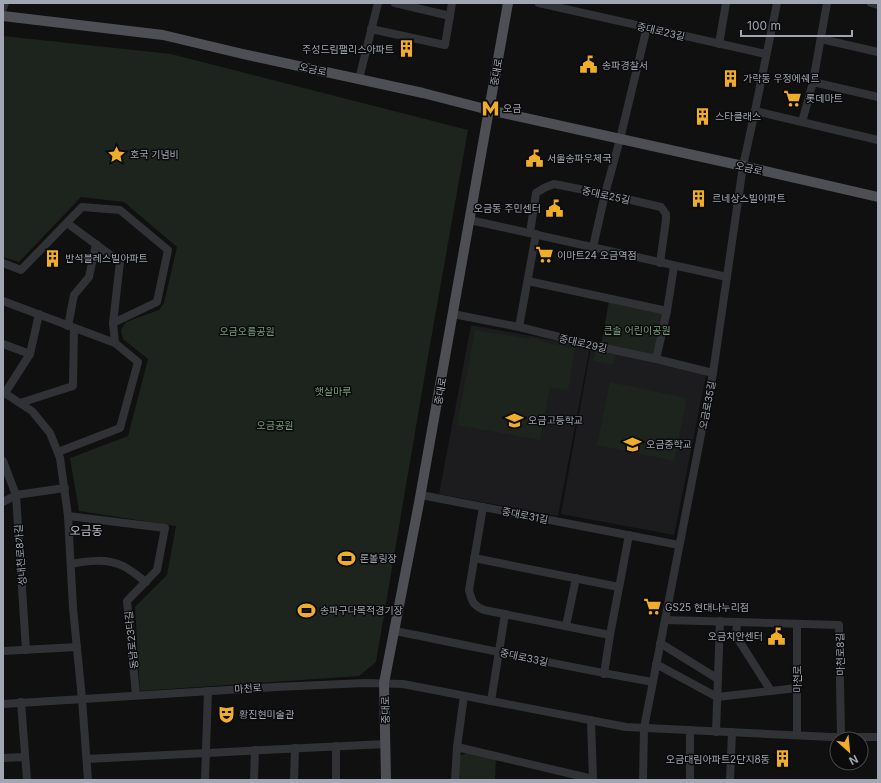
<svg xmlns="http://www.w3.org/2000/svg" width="881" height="783" viewBox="0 0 881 783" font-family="Inter,'Noto Sans KR',sans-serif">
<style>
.built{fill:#1c1c1e}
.green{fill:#1c241d}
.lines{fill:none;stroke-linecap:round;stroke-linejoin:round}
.minor{stroke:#313236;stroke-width:8}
.major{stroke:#4d4f55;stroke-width:10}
.labels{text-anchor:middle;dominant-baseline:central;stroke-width:3;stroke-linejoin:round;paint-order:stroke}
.street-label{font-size:10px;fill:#a1a6b2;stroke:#0b0b0c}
.poi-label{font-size:10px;fill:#a1a6b2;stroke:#0b0b0c;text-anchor:start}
.park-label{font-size:10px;fill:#789d7a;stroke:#0b0b0c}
.quarter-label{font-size:12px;fill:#c2c5ce;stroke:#0b0b0c}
</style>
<rect width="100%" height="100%" fill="#101011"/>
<g class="built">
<path d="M 471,325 L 590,347 L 558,516 L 439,494 Z"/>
<path d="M 591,348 L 706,375 L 674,535 L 561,514 Z"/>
</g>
<g class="green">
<path d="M 3,36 L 171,54 L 468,130 L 427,362 L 376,662 L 359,676 L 140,691 L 135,607 L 167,575 L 176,526 L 79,511 L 70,458 L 128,436 L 148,359 L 123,339 L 121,330 L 126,322 L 159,310 L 164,303 L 177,247 L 124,202 L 81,197 L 19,262 L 3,257 Z"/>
<path d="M 609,301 L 664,312 L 655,356 L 601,345 Z"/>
<path d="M 475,330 L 529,339 L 531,337 L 547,343 L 575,348 L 568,390 L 550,387 L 540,440 L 457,425 Z"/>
<path d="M 595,351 L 615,355 L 613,365 L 593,361 Z"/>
<path d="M 610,382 L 687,398 L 674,461 L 597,445 Z"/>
<path d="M 467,753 L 496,759 L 495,780 L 458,780 L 459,756 Z"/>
</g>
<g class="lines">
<g class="minor">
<path d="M 395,3 L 450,16"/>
<path d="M 539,3 L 766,54"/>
<path d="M 871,3 L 878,5"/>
<path d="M 3,8 L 5,3"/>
<path d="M 371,29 L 445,45 L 452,3"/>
<path d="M 821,39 L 878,52"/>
<path d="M 719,44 L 726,3"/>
<path d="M 359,79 L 378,3"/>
<path d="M 813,82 L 878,97"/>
<path d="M 755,111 L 878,140"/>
<path d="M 802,122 L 813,82 L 827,3"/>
<path d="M 470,220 L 727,277"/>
<path d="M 67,223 L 120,262 L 113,323"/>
<path d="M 530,233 L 536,193 L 544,188 L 554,184 L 605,194 L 661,207 L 666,214 L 666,220 L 660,263"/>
<path d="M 593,247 L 605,194 L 620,139 L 647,27"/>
<path d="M 3,263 L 21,270 L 82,207 L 120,210 L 168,250 L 157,302 L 113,323 L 115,343 L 138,362 L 120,428 L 58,452"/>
<path d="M 528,281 L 667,311"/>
<path d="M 3,301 L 115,343"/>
<path d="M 453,314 L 519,327 L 600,347 L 656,359 L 713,373"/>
<path d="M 68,326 L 74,295 L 89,277 L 96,244"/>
<path d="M 519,327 L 536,234"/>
<path d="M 3,344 L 30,354"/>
<path d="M 656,359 L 667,311 L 674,266"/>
<path d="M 3,392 L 32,411 L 50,433 L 60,458 L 68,516 L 73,608 L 82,699 L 88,780"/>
<path d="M 5,393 L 30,354 L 39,314"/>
<path d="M 20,403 L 73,386 L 74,328"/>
<path d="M 3,461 L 16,495 L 26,650"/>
<path d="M 421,495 L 679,545"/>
<path d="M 3,502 L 16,495 L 65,488"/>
<path d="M 483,507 L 469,590 C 472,602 473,605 484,610 L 610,635"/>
<path d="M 68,516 L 165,528 L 157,570 L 127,601 L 136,695"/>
<path d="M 474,558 L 619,587"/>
<path d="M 71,564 C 87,561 107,558 123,566 C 131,570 138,576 146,582"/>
<path d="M 665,620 L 839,625 L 841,737"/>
<path d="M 737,622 L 736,636 L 771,691"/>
<path d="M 566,626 L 576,578"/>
<path d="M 395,631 C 481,648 566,667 653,682"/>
<path d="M 660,643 L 718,679"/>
<path d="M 3,651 L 77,647"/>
<path d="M 656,664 L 717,697 L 797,688"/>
<path d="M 604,674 L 610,635 L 629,535"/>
<path d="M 491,701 L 505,614"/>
<path d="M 21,702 L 27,780"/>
<path d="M 3,704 L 276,687 L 365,683 L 403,684 L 626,727 L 831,737 L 878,737"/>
<path d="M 591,720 L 593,780"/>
<path d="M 716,732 L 720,621"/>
<path d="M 797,735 L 797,624"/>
<path d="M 336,746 L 336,780"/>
<path d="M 457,747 L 593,779"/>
<path d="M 3,758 L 25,757"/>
<path d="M 87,759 L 385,744"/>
<path d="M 205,780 L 208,691"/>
<path d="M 254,780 L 255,750"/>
<path d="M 294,780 L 295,748"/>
<path d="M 455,780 L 457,747 L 464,696"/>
<path d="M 643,780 L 644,728 L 713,373 L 743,166 L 755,111 L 777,3"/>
<path d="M 690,780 L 690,730"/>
<path d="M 730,780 L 732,732"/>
</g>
<g class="major">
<path d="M 3,16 L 163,35 L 243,54 L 423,93 L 489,110 L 743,166 L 878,197"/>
<path d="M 386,780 L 384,683 L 419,503 L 508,3"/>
</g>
</g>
<defs>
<symbol id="building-bare" viewBox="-9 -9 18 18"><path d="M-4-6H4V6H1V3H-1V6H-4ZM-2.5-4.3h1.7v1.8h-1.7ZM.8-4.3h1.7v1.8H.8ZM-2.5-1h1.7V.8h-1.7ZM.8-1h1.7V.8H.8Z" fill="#efad2a" stroke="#0b0b0c" stroke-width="2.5" paint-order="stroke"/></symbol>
<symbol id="civic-bare" viewBox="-9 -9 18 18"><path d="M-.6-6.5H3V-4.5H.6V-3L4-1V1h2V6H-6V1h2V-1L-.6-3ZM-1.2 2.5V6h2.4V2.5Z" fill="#efad2a" stroke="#0b0b0c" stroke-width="2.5" paint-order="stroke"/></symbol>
<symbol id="supermarket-bare" viewBox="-9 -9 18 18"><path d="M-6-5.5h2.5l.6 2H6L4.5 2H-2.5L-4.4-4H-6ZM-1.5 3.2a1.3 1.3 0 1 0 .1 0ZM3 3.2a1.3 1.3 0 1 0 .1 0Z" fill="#efad2a" stroke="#0b0b0c" stroke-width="2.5" paint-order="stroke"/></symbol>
<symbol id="metro-bare" viewBox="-9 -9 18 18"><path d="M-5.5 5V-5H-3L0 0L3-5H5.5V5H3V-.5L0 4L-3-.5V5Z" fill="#efad2a" stroke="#0b0b0c" stroke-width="2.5" paint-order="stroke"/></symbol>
<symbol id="sight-bare" viewBox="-9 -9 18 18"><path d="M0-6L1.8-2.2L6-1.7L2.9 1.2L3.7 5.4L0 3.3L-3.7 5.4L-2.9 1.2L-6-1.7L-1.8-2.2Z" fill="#efad2a" stroke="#0b0b0c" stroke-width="2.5" paint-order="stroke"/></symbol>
<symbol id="school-bare" viewBox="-9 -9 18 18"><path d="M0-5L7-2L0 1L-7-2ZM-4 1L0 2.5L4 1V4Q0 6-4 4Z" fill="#efad2a" stroke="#0b0b0c" stroke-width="2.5" paint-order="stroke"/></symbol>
<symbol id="stadium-bare" viewBox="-9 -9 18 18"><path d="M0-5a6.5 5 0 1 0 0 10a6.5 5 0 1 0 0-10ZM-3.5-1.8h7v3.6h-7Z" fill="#efad2a" stroke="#0b0b0c" stroke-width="2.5" paint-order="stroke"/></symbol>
<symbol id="theatre-bare" viewBox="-9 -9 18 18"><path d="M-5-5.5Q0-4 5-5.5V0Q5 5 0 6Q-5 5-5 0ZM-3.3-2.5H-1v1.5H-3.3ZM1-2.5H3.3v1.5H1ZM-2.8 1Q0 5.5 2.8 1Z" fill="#efad2a" stroke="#0b0b0c" stroke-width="2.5" paint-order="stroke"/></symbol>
</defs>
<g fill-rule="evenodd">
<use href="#building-bare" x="394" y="36" width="25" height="25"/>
<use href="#civic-bare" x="576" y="52" width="25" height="25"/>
<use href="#building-bare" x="718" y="66" width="25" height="25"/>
<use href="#supermarket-bare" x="780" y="86" width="25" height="25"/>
<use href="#metro-bare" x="478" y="96" width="25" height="25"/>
<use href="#building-bare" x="690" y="104" width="25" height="25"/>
<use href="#sight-bare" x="104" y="142" width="25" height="25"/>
<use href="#civic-bare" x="522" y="146" width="25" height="25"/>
<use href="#building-bare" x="686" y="186" width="25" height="25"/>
<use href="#civic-bare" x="542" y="196" width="25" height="25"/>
<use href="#supermarket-bare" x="532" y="242" width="25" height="25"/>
<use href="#building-bare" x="40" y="246" width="25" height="25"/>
<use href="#school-bare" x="502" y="408" width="25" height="25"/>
<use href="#school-bare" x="620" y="432" width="25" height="25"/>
<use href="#stadium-bare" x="334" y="546" width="25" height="25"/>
<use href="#supermarket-bare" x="640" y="594" width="25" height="25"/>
<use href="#stadium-bare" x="294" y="598" width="25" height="25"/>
<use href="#civic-bare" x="764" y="624" width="25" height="25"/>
<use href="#theatre-bare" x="214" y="702" width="25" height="25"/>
<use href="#building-bare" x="770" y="746" width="25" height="25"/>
</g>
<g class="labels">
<g class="street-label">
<text transform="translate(661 31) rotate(13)">중대로23길</text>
<text transform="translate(313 69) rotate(12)">오금로</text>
<text transform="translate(496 72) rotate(-80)">중대로</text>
<text transform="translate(749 168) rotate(13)">오금로</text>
<text transform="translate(606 195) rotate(12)">중대로25길</text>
<text transform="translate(583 343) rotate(13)">중대로29길</text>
<text transform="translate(440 391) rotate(-80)">중대로</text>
<text transform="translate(707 405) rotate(-79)">오금로35길</text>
<text transform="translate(525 515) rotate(11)">중대로31길</text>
<text transform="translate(20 555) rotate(-94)">성내천로8가길</text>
<text transform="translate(131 640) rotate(-96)">동남로23다길</text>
<text transform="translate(840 654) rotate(-91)">마천로8길</text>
<text transform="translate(524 657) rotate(12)">중대로33길</text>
<text transform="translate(797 679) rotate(-90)">마천로</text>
<text transform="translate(248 688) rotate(-4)">마천로</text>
<text transform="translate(385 710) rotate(-91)">중대로</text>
</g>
<g class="poi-label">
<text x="394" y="49" text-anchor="end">주성드림팰리스아파트</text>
<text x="602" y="65">송파경찰서</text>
<text x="743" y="78">가락동 우정에쉐르</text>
<text x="806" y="98">롯데마트</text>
<text x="503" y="108">오금</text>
<text x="715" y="116">스타클래스</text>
<text x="130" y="154">호국 기념비</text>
<text x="547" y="158">서울송파우체국</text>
<text x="712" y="198">르네상스빌아파트</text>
<text x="541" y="208" text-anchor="end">오금동 주민센터</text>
<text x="557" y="255">이마트24 오금역점</text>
<text x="65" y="258">반석블레스빌아파트</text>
<text x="528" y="420">오금고등학교</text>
<text x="646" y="444">오금중학교</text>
<text x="360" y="558">론볼링장</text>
<text x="665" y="607">GS25 현대나누리점</text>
<text x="320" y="610">송파구다목적경기장</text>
<text x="763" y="636" text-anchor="end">오금치안센터</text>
<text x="239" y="714">황진현미술관</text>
<text x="770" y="759" text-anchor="end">오금대림아파트2단지8동</text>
</g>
<g class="park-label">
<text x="637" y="330">큰솔 어린이공원</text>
<text x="247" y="331">오금오름공원</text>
<text x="333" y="391">햇살마루</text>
<text x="275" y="425">오금공원</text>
</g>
<g class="quarter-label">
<text x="86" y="530">오금동</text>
</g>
</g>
<rect width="881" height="783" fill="none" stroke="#a1a6b2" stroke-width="8"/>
<g transform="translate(849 751) rotate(153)"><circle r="19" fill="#0b0b0c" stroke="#47494e"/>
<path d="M0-3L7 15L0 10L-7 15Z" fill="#efad2a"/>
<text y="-6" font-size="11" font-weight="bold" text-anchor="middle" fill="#a1a6b2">N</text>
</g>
<path d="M741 30v6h111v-6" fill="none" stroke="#a1a6b2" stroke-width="2"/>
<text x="747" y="30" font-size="12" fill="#a1a6b2" stroke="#0b0b0c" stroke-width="3" paint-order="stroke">100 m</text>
</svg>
